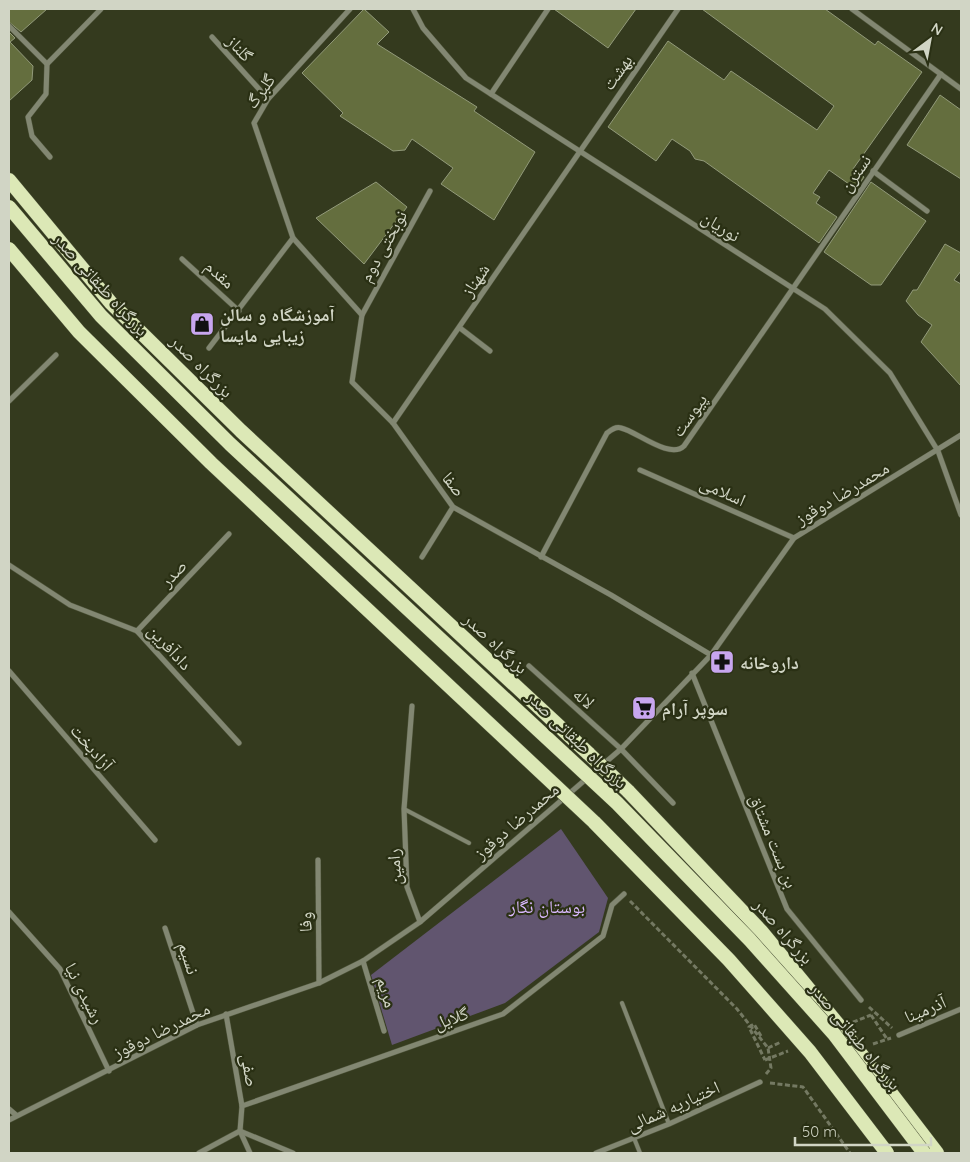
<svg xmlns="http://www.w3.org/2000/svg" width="970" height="1162" viewBox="0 0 970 1162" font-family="Quicksand,'Noto Naskh Arabic',sans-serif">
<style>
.green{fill:#61556f}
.building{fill:#646e3e;stroke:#929a7a}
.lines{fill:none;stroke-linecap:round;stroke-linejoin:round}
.service-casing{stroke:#50563c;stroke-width:5}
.minor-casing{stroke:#50563c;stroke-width:6}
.trunk-casing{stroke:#50563c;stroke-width:15}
.path{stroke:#747962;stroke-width:3;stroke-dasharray:5 2.5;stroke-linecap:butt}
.service{stroke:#828772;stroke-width:4}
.minor{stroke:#828772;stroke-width:5}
.trunk{stroke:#dce8b6;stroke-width:14}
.trunk-bridge-casing{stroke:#50563c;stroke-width:15;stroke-linecap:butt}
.path-bridge{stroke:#747962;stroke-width:3;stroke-dasharray:5 2.5;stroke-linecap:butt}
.trunk-bridge{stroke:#dce8b6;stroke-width:14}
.labels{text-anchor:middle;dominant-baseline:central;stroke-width:4.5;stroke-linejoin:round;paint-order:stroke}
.street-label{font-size:18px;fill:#d1d5c5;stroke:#2a3014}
.poi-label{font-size:18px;font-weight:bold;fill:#d1d5c5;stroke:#2a3014;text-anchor:start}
.park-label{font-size:18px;fill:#dab9ff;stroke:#2a3014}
</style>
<rect width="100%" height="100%" fill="#343a1e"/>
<path class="green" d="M 561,829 L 608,898 L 599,932 L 505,1003 L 392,1045 L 371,975 Z"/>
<g class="building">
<path d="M 9,9 L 47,9 L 21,32 L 9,22 Z"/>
<path d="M 364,9 L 389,32 L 377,44 L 477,107 L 474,111 L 535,152 L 494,220 L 441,184 L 453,168 L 412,139 L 405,150 L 393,151 L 340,116 L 343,113 L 302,73 Z"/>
<path d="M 554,9 L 636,9 L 608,48 Z"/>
<path d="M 702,9 L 825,9 L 875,45 L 878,41 L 922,72 L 853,169 L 864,177 L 856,189 L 829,170 L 813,193 L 820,197 L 816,203 L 837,217 L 819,243 L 704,161 L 695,159 L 690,151 L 672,139 L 656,161 L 608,127 L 668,41 L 724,80 L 731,71 L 817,130 L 834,106 Z"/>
<path d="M 9,32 L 15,38 L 10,42 L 33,66 L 32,80 L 9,101 Z"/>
<path d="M 940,95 L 961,110 L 961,179 L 907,145 Z"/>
<path d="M 376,182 L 407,207 L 364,264 L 316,218 Z"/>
<path d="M 871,182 L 926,221 L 881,285 L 871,285 L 824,252 Z"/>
<path d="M 945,244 L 961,253 L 961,271 L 954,280 L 961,284 L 961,386 L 921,342 L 932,325 L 918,315 L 906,301 L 913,290 L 917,290 Z"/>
</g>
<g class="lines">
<defs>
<g id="service">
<path d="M 404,809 L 469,843"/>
<path d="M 622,1003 L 669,1124"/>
<path d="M 634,1138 L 640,1153"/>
</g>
<g id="minor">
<path d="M 350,9 L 268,99 L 254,123 L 293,238 L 362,315"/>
<path d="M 413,9 L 423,28 L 466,78 L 825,309 L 890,373 L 938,451 L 961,515"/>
<path d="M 852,9 L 961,89"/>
<path d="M 9,26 L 47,64"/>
<path d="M 212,37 L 268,99"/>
<path d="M 47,64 L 46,94 L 28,117 L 32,136 L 50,157"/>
<path d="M 47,64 L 101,9"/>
<path d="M 491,94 L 548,9"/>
<path d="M 873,171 L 927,211"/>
<path d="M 430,191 L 362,315 L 352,382 L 393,423 L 453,507 L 611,595 L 711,655"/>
<path d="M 182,259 L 239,311"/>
<path d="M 460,328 L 490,351"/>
<path d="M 209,348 L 293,238"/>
<path d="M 9,401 L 56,355"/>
<path d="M 393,423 L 678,9"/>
<path d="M 640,470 L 794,538"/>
<path d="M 422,557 L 453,507"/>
<path d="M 541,557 L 607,433 C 611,430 616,426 621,428 C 636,431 670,460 684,446 L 941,74"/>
<path d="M 9,565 L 70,605 L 137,631 L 239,743"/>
<path d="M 137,631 L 229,534"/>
<path d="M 529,666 L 621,749 L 673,803"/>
<path d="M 9,671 L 155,840"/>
<path d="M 692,673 L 787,909 L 861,1000"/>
<path d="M 412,706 L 404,809 L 407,887 L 420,922"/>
<path d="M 318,860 L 319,983"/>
<path d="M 9,912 L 60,969 L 109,1071"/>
<path d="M 165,928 L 197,1025"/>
<path d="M 363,961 L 384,1031"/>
<path d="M 226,1014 L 242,1106 L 240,1131 L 250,1153"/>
<path d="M 899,1035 L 961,1009"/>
<path d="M 242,1106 L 503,1014 L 603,936 L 612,905 L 624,894"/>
<path d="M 9,1109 L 16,1115"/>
<path d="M 9,1120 L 197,1025 L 319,983 L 363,961 L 420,922 L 621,749 L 711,655 L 794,538 L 961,435"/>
<path d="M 240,1131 L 293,1153"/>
<path d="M 199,1153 L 240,1131"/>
<path d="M 596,1153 L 669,1124 L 760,1082"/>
</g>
<g id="trunk">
<path d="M 9,180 L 111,303 L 241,431 L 589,754"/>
<path d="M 628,791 L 761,931 L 841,1028 L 937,1153"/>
</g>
</defs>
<use href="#service" class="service-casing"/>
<use href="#minor" class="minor-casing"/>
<use href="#trunk" class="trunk-casing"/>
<g class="path">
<path d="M 630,901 L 737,1009 L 768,1048"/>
<path d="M 869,1007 L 892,1028"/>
<path d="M 871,1015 L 887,1039"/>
<path d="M 761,1036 L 754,1024 L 749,1027 L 765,1060"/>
<path d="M 873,1044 L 891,1038"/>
<path d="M 768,1048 L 781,1042"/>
<path d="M 766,1074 L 771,1068 L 768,1048"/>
<path d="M 770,1083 L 803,1087 L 850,1153"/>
</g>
<use href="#service" class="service"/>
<use href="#minor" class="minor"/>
<use href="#trunk" class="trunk"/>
<defs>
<g id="trunk-bridge">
<path d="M 9,207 L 101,316 L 230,444 L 617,803 L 750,940 L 834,1034 L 924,1153"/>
<path d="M 9,249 L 79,332 L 211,463 L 594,822 L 729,960 L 810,1052 L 887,1153"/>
<path d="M 589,754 L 628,791"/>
</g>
</defs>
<use href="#trunk-bridge" class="trunk-bridge-casing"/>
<g class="path-bridge">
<path d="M 846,1025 L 871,1015"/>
<path d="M 765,1060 L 788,1051"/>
</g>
<use href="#trunk-bridge" class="trunk-bridge"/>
</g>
<defs>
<symbol id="shop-square" viewBox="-11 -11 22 22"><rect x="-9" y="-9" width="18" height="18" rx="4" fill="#c8a6ef" stroke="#2a3014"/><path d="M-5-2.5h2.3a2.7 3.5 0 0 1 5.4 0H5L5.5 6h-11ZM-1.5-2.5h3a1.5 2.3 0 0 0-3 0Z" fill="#111"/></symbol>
<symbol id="pharmacy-square" viewBox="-11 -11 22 22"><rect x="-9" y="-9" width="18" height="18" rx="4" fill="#c8a6ef" stroke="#2a3014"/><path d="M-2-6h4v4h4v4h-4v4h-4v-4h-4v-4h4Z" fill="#111"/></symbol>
<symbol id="supermarket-square" viewBox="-11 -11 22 22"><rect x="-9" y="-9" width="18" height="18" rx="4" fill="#c8a6ef" stroke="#2a3014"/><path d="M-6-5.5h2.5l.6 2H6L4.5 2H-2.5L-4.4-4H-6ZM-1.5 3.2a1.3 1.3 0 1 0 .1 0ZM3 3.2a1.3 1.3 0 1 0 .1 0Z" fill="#111"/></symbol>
</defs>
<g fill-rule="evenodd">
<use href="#shop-square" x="188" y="310" width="28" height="28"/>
<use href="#pharmacy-square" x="708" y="648" width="28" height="28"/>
<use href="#supermarket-square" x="630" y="694" width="28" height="28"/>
</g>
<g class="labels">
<g class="street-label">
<text transform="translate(240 48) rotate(48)">گلناز</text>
<text transform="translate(617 72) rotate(-55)">بهشت</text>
<text transform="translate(260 91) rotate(-54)">گلبرگ</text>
<text transform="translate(855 173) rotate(-55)">نسترن</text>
<text transform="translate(721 226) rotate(32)">نوریان</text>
<text transform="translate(383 246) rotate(-61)">نوبختی دوم</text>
<text transform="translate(220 274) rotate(42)">مقدم</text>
<text transform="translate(475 280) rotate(-56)">شهناز</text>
<text transform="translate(101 284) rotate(48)">بزرگراه طبقاتی صدر</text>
<text transform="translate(202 366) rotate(45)">بزرگراه صدر</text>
<text transform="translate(689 415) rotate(-55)">پیوست</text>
<text transform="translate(454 484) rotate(52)">صفا</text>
<text transform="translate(723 491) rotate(24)">اسلامی</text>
<text transform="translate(842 493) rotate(-31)">محمدرضا دوقوز</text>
<text transform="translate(173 573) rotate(-46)">صدر</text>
<text transform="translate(496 643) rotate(43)">بزرگراه صدر</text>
<text transform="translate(170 647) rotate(47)">دادآفرین</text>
<text transform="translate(584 698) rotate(42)">لاله</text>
<text transform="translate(577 739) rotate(44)">بزرگراه طبقاتی صدر</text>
<text transform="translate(92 747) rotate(49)">آزادبخت</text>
<text transform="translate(516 821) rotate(-41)">محمدرضا دوقوز</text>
<text transform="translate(774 841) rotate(68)">بن بست مشتاق</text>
<text transform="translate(394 867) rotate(-94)">رامین</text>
<text transform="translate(305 922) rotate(-91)">وفا</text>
<text transform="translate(784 931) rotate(49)">بزرگراه صدر</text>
<text transform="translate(189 958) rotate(72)">نسیم</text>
<text transform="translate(387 992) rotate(73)">مریم</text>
<text transform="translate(85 993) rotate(63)">رشیدی نیا</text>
<text transform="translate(925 1009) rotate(-23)">آذرمینا</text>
<text transform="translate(451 1018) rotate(-19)">گلایل</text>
<text transform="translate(161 1030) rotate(-26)">محمدرضا دوقوز</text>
<text transform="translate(856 1036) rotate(51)">بزرگراه طبقاتی صدر</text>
<text transform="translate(250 1070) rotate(80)">صفی</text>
<text transform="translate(673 1106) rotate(-24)">اختیاریه شمالی</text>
</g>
<g class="poi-label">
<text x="220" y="314">آموزشگاه و سالن<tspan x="220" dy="21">زیبایی مایسا</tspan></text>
<text x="740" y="662">داروخانه</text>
<text x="662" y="708">سوپر آرام</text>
</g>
<g class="park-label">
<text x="547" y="906">بوستان نگار</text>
</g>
</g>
<rect width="970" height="1162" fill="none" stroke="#d1d5c5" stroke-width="20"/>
<g transform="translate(930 40) rotate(32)" stroke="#2a3014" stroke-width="4" paint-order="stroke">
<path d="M0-4L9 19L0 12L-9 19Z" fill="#d1d5c5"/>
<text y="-8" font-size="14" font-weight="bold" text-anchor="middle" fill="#d1d5c5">N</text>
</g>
<path d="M795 1137v8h136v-8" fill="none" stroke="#d1d5c5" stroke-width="2.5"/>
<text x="802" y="1137" font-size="15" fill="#d1d5c5" stroke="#2a3014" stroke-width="4" paint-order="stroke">50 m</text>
</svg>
